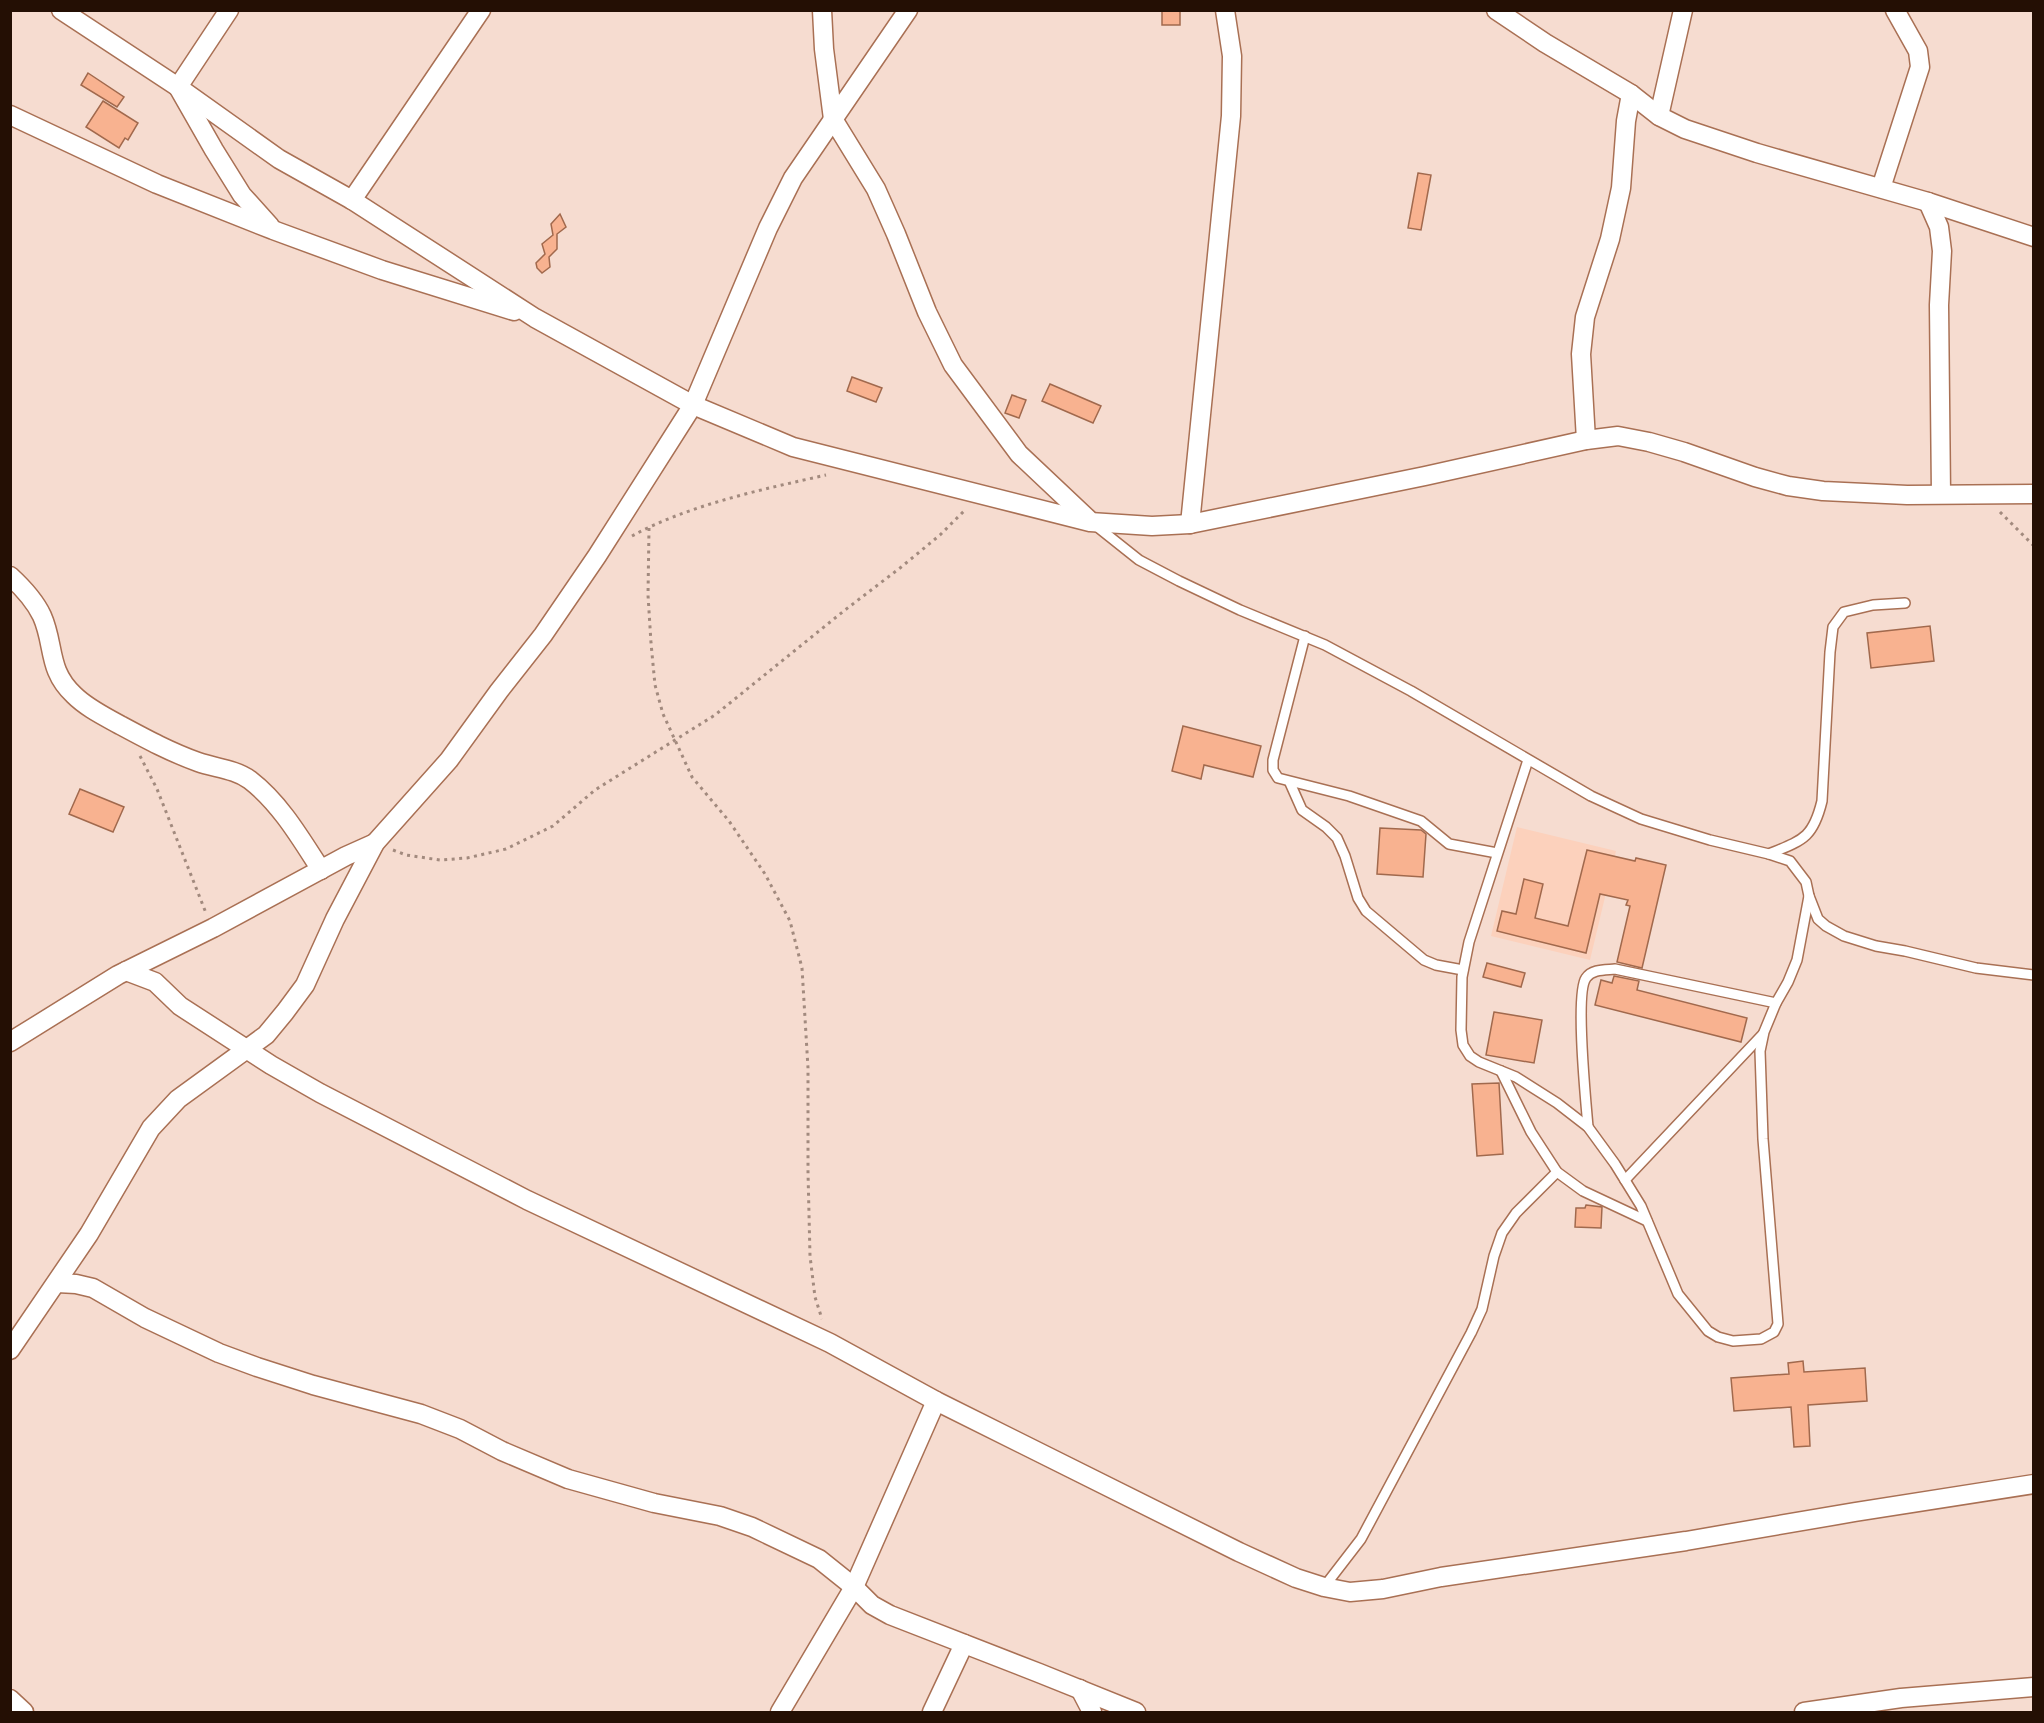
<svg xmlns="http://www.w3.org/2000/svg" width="2044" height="1723" viewBox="0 0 2044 1723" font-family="Inter,sans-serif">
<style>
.built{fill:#fcd1bc}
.building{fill:#f8b290;stroke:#a1694d;stroke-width:1.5}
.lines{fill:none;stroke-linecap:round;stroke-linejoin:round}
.service-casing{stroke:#a97054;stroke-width:12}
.minor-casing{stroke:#a97054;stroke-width:21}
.path{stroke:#a28a7e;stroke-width:3;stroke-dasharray:3 4.5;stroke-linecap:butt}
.service{stroke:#fff;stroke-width:9}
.minor{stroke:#fff;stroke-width:18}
</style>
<rect width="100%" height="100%" fill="#f6dcd0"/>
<path class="built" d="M 1517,827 L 1616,851 L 1590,960 L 1491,936 Z"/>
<g class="building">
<rect x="1162" y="10" width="18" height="15"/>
<path d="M 88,73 L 124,97 L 117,107 L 81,85 Z"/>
<path d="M 103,101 L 138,123 L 128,140 L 125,138 L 119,148 L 86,127 Z"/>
<path d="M 1418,173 L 1431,175 L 1421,230 L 1408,228 Z"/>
<path d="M 560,214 L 566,227 L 557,234 L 557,249 L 549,257 L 550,267 L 542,273 L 537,268 L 536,263 L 545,254 L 542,244 L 553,235 L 551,224 Z"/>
<path d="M 852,377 L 882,388 L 876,402 L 847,391 Z"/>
<path d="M 1050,384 L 1101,406 L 1093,423 L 1042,401 Z"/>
<path d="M 1012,395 L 1026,400 L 1019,418 L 1005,413 Z"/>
<path d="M 1930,626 L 1934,661 L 1871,668 L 1867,633 Z"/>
<path d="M 1183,726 L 1261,746 L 1253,777 L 1204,765 L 1201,779 L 1172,771 Z"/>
<path d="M 80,789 L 124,807 L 113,832 L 69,814 Z"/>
<path d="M 1380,828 L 1421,830 L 1426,834 L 1423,877 L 1377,874 Z"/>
<path d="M 1587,850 L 1635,861 L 1636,858 L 1666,865 L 1642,968 L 1617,962 L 1630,906 L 1626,905 L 1628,900 L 1600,894 L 1586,953 L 1497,931 L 1502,911 L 1516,914 L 1524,879 L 1543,884 L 1535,918 L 1568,926 Z"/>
<path d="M 1487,963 L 1525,973 L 1521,987 L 1483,977 Z"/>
<path d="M 1614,976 L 1639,981 L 1637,990 L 1747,1018 L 1741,1042 L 1595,1005 L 1601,980 L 1612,983 Z"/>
<path d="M 1494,1012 L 1542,1020 L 1534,1063 L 1486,1055 Z"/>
<path d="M 1499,1083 L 1503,1154 L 1477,1156 L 1472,1084 Z"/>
<path d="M 1586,1205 L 1602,1207 L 1601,1228 L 1575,1227 L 1576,1208 L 1585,1208 Z"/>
<path d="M 1803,1361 L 1804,1372 L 1865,1368 L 1867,1401 L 1808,1405 L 1810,1446 L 1794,1447 L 1791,1407 L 1734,1411 L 1731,1378 L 1789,1374 L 1788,1363 Z"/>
</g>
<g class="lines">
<defs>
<g id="service">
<path d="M 1095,525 L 1139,560 L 1179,581 L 1240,610 L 1325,645 L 1411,691 L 1591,796 L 1641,819 L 1710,840 L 1769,854 L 1790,861 L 1806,882 L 1809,896 L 1818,919 L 1826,926 L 1844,936 L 1876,946 L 1905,951 L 1976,968 L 2034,975"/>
<path d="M 1305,636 L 1273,760 L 1273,770 L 1278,778 L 1349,796 L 1421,821 L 1449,844 L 1497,853"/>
<path d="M 1528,760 L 1469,942 L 1462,977 L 1461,1030 L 1463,1045 L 1470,1056 L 1479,1062 L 1516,1077 L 1557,1103 L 1588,1127 L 1615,1164 L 1641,1206 L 1678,1294 L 1708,1331 L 1718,1337 L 1733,1341 L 1761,1339 L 1774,1332 L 1778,1324 L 1763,1139 L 1760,1051 L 1764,1032 L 1776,1003 L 1788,982 L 1797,960 L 1809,896"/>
<path d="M 1290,783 L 1302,810 L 1326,827 L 1337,838 L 1345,856 L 1358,898 L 1366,911 L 1424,960 L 1436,965 L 1463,970"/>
<path d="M 1769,854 C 1803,840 1813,838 1822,801 L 1830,652 L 1833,627 L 1844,612 L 1873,605 L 1905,603"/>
<path d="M 1501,1071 L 1531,1132 L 1557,1172 L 1583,1191 L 1647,1221"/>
<path d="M 1588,1127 C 1586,1103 1575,993 1586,978 C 1592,969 1605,970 1615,969 L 1776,1003"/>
<path d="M 1625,1180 L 1763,1034"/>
<path d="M 1324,1587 L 1361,1539 L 1471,1333 L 1482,1309 L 1494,1256 L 1502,1233 L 1516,1213 L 1557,1172"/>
</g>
<g id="minor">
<path d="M 61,10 L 178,87 L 279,159 L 352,200 L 535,318 L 693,405 L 793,447 L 1090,522 L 1152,526 L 1190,524 L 1425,476 L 1586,440 L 1618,436 L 1649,442 L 1684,452 L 1755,477 L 1788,486 L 1823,491 L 1907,495 L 2034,494"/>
<path d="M 229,10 L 178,87 L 214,150 L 242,195 L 270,226"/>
<path d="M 822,10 L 824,49 L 833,119 L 876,189 L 896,234 L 927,312 L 953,365 L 1019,454 L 1088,519"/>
<path d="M 1496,10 L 1545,43 L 1631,94 L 1659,116 L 1685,129 L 1757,153 L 1928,202 L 2034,237"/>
<path d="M 10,115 L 157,184 L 273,230 L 382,270 L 514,311"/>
<path d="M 1659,116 L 1683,10"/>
<path d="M 1881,188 L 1920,67 L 1918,51 L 1895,10"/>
<path d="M 352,200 L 481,10"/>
<path d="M 1928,202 L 1939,227 L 1942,251 L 1939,305 L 1941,494"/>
<path d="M 1586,440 L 1581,354 L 1585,317 L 1610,239 L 1621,188 L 1626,121 L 1631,94"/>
<path d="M 1190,524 L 1231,116 L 1232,56 L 1225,10"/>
<path d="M 10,576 C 22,587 35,601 42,616 C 55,645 47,670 74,695 C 87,708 104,716 120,725 C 146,739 170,752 198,762 C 215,768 235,769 250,780 C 280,803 301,839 321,870"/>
<path d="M 126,971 L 155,982 L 180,1006 L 271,1065 L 320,1093 L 527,1200 L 830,1343 L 936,1401 L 1239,1552 L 1296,1578 L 1324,1587 L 1350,1592 L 1383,1589 L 1441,1577 L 1686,1541 L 1855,1512 L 2034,1484"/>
<path d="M 10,1042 L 118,975 L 213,928 L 346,856 L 375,843"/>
<path d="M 57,1283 L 76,1284 L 93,1288 L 145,1318 L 219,1353 L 257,1367 L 313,1385 L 421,1414 L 460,1429 L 502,1451 L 568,1479 L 654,1503 L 720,1516 L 752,1527 L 819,1559 L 854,1587 L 872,1605 L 890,1615 L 1039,1673 L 1136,1712"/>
<path d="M 10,1350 L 89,1234 L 151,1128 L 178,1099 L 266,1035 L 285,1012 L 305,985 L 335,919 L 375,843 L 449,760 L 499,691 L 543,635 L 597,556 L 693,405 L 768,228 L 793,178 L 908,10"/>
<path d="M 1080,1689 L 1092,1712"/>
<path d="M 10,1699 L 24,1712"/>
<path d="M 780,1712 L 854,1587 L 936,1401"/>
<path d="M 932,1712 L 964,1644"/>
<path d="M 1804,1712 L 1901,1698 L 2034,1687"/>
</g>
</defs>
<use href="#service" class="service-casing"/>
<use href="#minor" class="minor-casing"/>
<g class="path">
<path d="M 2000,512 L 2034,546"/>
<path d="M 649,528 L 648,595 L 651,643 L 655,685 L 663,714 L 692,777 L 729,821 L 765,874 L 790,921 L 802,968 L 808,1068 L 808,1172 L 810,1256 L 815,1297 L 822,1319"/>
<path d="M 632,536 C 688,505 764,489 826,475"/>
<path d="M 140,756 L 157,789 L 206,913"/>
<path d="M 393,850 L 406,855 L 440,860 L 467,858 L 506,849 L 553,826 L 595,790 L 715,715 L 845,610 L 900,568 L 940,535 L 966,509"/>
</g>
<use href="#service" class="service"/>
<use href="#minor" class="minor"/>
</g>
<rect width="2044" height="1723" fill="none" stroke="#240f04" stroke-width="24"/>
</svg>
